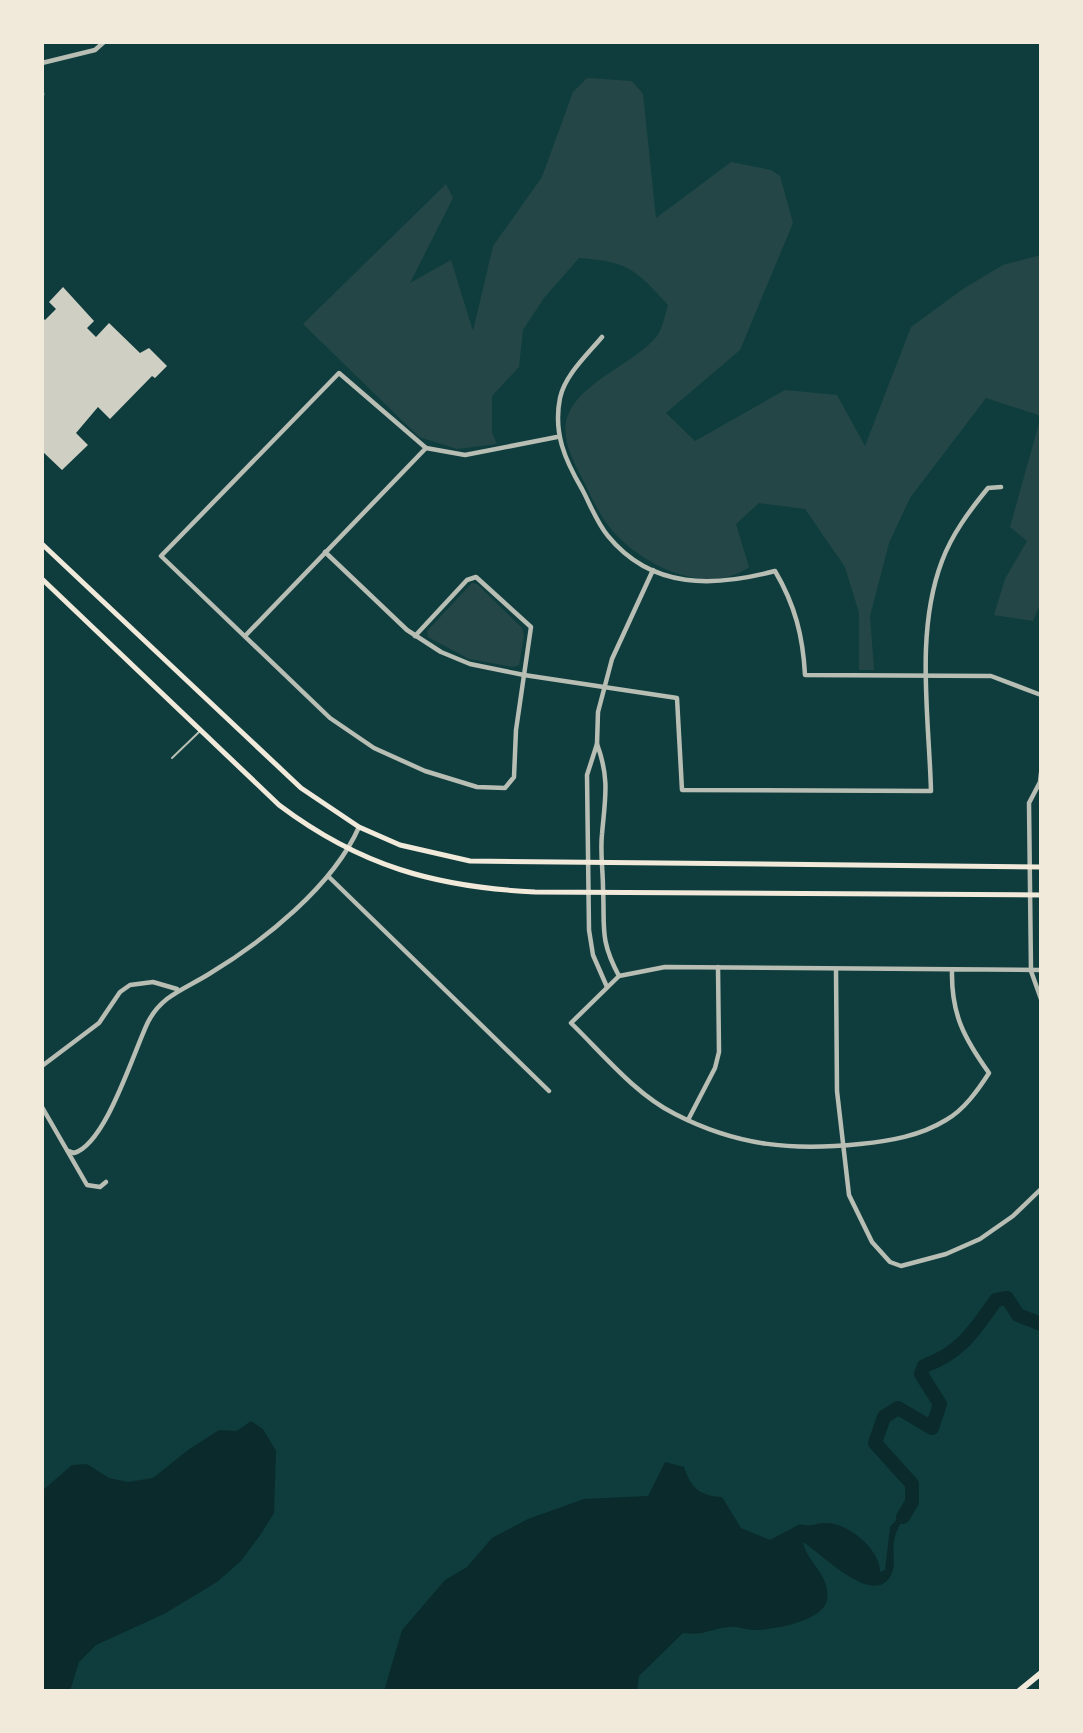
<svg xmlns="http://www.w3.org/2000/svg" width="1083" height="1733" viewBox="0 0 1083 1733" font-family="Manrope,sans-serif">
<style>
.green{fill:#244646}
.water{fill:#0a2a2b}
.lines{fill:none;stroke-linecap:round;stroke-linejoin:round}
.river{stroke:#0a2a2b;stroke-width:14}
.building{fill:#cfcfc3}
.service{stroke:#b8beb3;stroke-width:2}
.minor{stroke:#b8beb3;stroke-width:4.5}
.secondary{stroke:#f1e9da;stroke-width:5}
.primary{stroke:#f1e9da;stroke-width:6}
</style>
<rect width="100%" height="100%" fill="#0f3d3e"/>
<g class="green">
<path d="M 587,78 L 632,81 L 643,94 L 656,218 L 731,162 L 771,170 L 780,176 L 793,223 L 740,350 L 666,413 L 695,441 L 785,390 L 837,395 L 865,446 L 911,327 L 963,289 L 1003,265 L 1041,255 L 1041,602 L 1033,621 L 994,615 L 1005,579 L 1027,541 L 1010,527 L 1041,416 L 986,398 L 910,498 L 889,543 L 870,616 L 874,670 L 859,670 L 859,613 L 845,567 L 805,509 L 759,503 L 736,524 L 749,567 C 704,599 632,561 605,521 C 596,508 589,492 582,478 C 573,461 561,438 567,418 C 577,383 636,363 657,336 C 663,328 665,314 668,305 C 636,270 628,261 579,258 L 544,298 L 523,330 L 519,367 L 492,396 L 492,433 L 497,444 L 457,449 L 419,437 L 303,324 L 446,184 L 453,198 L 410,283 L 451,260 L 473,331 L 493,246 L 542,177 L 573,92 Z"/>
<path d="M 472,583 L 477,584 L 522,628 L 524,635 L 519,665 L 513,667 L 469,659 L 428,637 L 427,631 Z"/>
</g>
<g class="water">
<path d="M 251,1421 L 263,1429 L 276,1451 L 274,1513 L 261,1534 L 241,1561 L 217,1582 L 164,1614 L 96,1645 L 79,1662 L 70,1691 L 42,1691 L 42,1491 L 72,1465 L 87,1464 L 109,1478 L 128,1482 L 153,1478 L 188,1450 L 219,1430 L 237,1431 Z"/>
<path d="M 665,1462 L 684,1467 C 691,1488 700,1496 722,1497 L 741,1528 L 770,1540 L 800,1524 C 812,1528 816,1522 827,1523 C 849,1523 881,1551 880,1572 L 885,1570 L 890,1527 L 912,1502 C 907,1513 896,1528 894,1541 C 892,1551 896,1563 892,1573 C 876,1611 821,1553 803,1542 C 807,1563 831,1575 827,1600 C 823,1621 776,1629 757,1630 C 748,1631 739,1626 730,1627 C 711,1628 706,1636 683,1633 L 639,1676 L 637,1691 L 384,1691 L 402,1630 L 445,1580 L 467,1567 L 492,1538 L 528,1519 L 584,1499 L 648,1496 Z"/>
</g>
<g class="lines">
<path class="river" d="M 903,1517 L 912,1502 L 912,1484 L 875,1443 L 884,1417 L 898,1408 L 932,1428 L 940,1404 L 921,1374 L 924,1366 C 961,1353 974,1331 996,1300 L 1007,1298 L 1018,1315 L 1041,1324"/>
</g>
<path class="building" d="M 63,287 L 94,321 L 87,328 L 96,337 L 109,323 L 140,353 L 149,348 L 167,366 L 155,378 L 152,376 L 110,419 L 98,407 L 76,433 L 88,445 L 62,470 L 42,451 L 42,317 L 45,320 L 56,309 L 49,302 Z"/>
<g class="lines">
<path class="service" d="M 172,758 L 199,732"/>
<g class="minor">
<path d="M 42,63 L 95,50 L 104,42"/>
<path d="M 42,93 L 42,95"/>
<path d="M 602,337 C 587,355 565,375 560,398 C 553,433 565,460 582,489 C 590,504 597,523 608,536 C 652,590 715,587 775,571 C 795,605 803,636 805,675 L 991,676 L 1041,695"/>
<path d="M 325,552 L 407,630 L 441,652 L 470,664 L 524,675 L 677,698 L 682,790 L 931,791 C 929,716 915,632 942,561 C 952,534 970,510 988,488 L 1001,487"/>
<path d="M 245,636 L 426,448"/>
<path d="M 415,636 L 467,580 L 476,577 L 531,627 L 516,730 L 514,777 L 505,788 L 477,787 L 425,771 L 374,748 L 330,718 L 161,556 L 339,373 L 426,448 L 465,455 L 557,437"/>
<path d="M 597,744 C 610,779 605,799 602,834 C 600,852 603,870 603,888 C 605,927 599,939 619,976"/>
<path d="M 1041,773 L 1040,782 L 1029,803 L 1031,971 L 1041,999"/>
<path d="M 329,877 L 549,1091"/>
<path d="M 836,969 L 837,1091 L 849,1195 L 872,1242 L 890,1262 L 901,1266 L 946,1254 L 980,1239 L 1013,1216 L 1041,1189"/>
<path d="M 952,970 C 951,1014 964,1038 989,1073 C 978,1090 964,1110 946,1120 C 920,1136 890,1141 860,1144 C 792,1151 737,1146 675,1114 C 635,1094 603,1054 571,1023 L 619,976 L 665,967 L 1041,970"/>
<path d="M 607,987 L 593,955 L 589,930 L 587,775 L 597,744 L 598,712 L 612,659 L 653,570"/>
<path d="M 42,1066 L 99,1023 L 120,992 L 130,985 L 153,982 L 177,989"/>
<path d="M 42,1107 L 87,1185 L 100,1187 L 106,1182"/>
<path d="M 688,1120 L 715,1068 L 719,1052 L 718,967"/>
<path d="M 68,1151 L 74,1153 C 106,1144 133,1053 148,1022 C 162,995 185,989 209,974 C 264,941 333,886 359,827"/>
</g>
<g class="secondary">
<path d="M 42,544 L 301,788 L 359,827 L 400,845 L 470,861 L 1041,867"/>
<path d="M 42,579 L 279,805 C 360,866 435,887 535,892 L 1041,895"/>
</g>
<path class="primary" d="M 1019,1691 L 1041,1673"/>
</g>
<rect width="1083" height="1733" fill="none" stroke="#f1e9da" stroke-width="88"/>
</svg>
